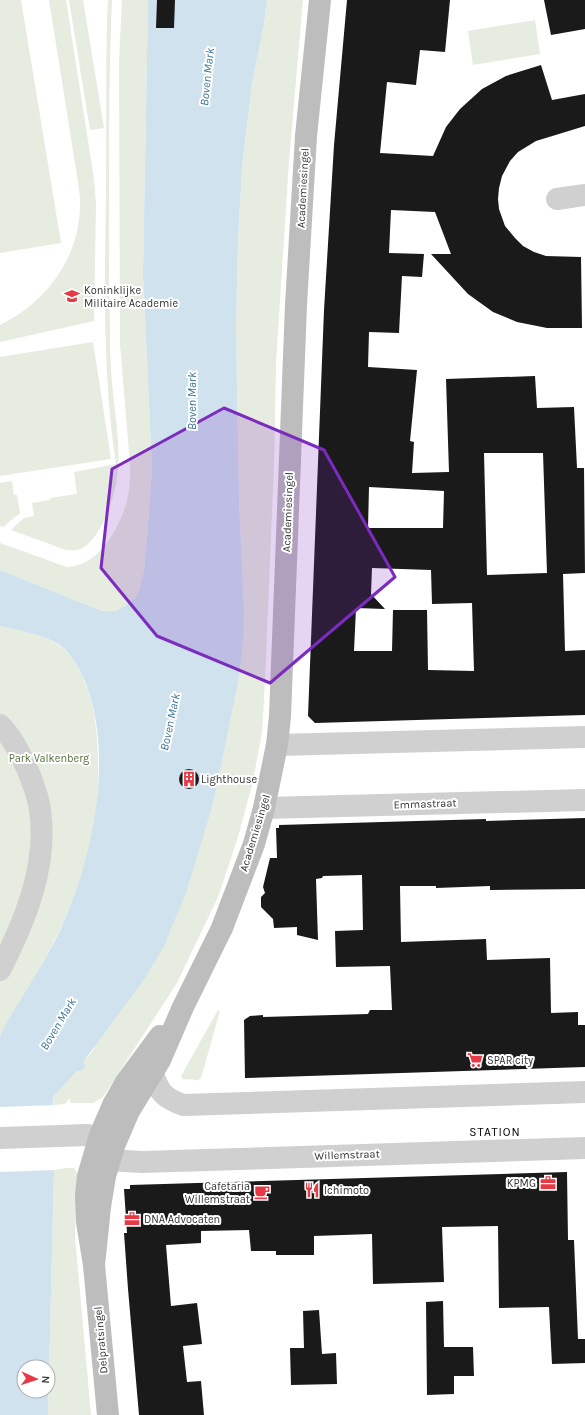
<svg xmlns="http://www.w3.org/2000/svg" width="585" height="1415" viewBox="0 0 585 1415" font-family="Karla,sans-serif">
<style>
.green{fill:#e6ecdf}
.water{fill:#cfe2ee;fill-rule:evenodd}
.pier{fill:#fff}
.building{fill:#1a1a1a;fill-rule:evenodd}
.lines{fill:none;stroke-linecap:round;stroke-linejoin:round}
.street{stroke:#d0d0d0;stroke-width:22}
.secondary{stroke:#bdbdbd;stroke-width:22}
.marked{fill:#7b2cbf;fill-opacity:0.2;stroke:#7b2cbf;stroke-width:3;stroke-linejoin:round}
.labels{text-anchor:middle;dominant-baseline:central;stroke-width:4;stroke-linejoin:round;paint-order:stroke}
.street-label{font-size:11px;fill:#333;stroke:#fff}
.poi-label{font-size:11px;fill:#333;stroke:#fff;text-anchor:start}
.park-label{font-size:11px;fill:#56703f;stroke:#fff}
.water-label{font-size:12px;font-style:italic;fill:#3f7597;stroke:#fff}
.neighbourhood-label{font-size:12px;letter-spacing:1px;fill:#000;stroke:#fff}
</style>
<rect width="100%" height="100%" fill="#fff"/>
<g class="green">
<path d="M 0,0 L 21,0 L 61,243 L 0,253 Z"/>
<path d="M 49,0 L 66,0 L 94,179 L 96,204 L 94,321 L 0,342 L 0,325 C 47,302 80,257 80,204 C 80,197 79,189 78,182 Z"/>
<path d="M 69,0 L 83,0 L 104,128 L 90,130 Z"/>
<path d="M 108,0 L 112,0 C 109,66 109,131 109,197 C 109,244 109,292 110,339 C 110,357 111,375 113,393 C 116,421 121,450 117,478 C 115,497 100,540 81,549 C 76,551 71,550 66,550 L 11,530 L 24,518 L 34,516 L 32,503 L 50,500 L 50,498 L 77,494 L 74,472 L 116,464 C 102,373 105,280 106,188 C 107,125 105,63 108,0 Z"/>
<path d="M 122,0 L 148,0 L 143,274 L 152,469 L 147,538 L 144,571 L 139,590 L 135,598 L 128,604 L 116,611 L 102,611 L 0,570 L 0,543 L 67,567 C 99,566 119,529 127,501 C 130,489 130,477 130,464 L 120,344 L 119,63 Z"/>
<path d="M 267,0 L 303,0 L 289,161 L 276,363 L 274,464 L 265,681 L 262,732 L 253,781 L 238,837 L 218,897 L 177,983 L 103,1097 L 93,1103 L 70,1103 L 70,1098 L 65,1104 L 54,1105 L 53,1097 L 77,1071 L 82,1071 L 85,1066 L 84,1061 L 92,1052 L 214,800 L 238,684 L 244,609 L 239,497 L 236,329 L 238,244 L 242,167 L 252,83 L 264,25 Z"/>
<path d="M 535,20 L 540,54 L 473,65 L 468,31 Z"/>
<path d="M 93,342 L 111,459 L 0,476 L 0,357 Z"/>
<path d="M 12,481 L 14,495 L 17,495 L 20,513 L 3,527 L 0,526 L 0,483 Z"/>
<path d="M 0,626 C 19,631 40,634 57,644 C 75,655 83,676 89,694 C 96,715 97,736 98,757 C 100,813 88,871 64,921 C 45,961 22,1000 0,1038 Z"/>
<path d="M 218,1010 L 220,1011 L 201,1078 L 198,1080 L 182,1079 L 181,1076 Z"/>
<path d="M 66,1168 L 74,1168 L 77,1173 L 75,1236 L 91,1415 L 48,1415 L 54,1170 Z"/>
</g>
<path class="water" d="M 148,0 L 267,0 L 264,25 L 252,83 L 242,167 L 238,244 L 236,329 L 239,497 L 244,609 L 243,643 L 238,684 L 214,800 L 186,893 L 164,946 L 145,978 L 84,1061 L 85,1066 L 82,1071 L 77,1071 L 53,1097 L 54,1170 L 48,1415 L 0,1415 C 0,1322 0,1230 0,1137 C 0,1113 0,1088 0,1063 C 0,1056 0,1045 0,1037 C 3,1027 15,1010 21,999 C 37,973 53,947 65,919 C 95,851 115,745 82,675 C 76,663 69,651 58,644 C 41,634 19,631 0,626 L 0,570 L 102,611 L 116,611 L 128,604 L 135,598 L 139,590 L 144,571 L 147,538 L 152,469 L 143,274 ZM 24,1367 L 48,1367 L 48,1391 L 24,1391 Z"/>
<path class="pier" d="M 56,1105 L 56,1170 L 0,1172 L 0,1107 Z"/>
<g class="building">
<path d="M 157,0 L 175,0 L 174,28 L 156,28 Z"/>
<path d="M 347,0 L 450,0 L 445,52 L 420,50 L 416,85 L 387,82 L 380,153 L 433,156 L 446,127 L 460,109 L 482,89 L 506,76 L 541,65 L 552,100 L 585,94 L 585,126 L 536,141 L 518,152 L 510,161 L 502,176 L 499,188 L 498,199 L 499,209 L 505,226 L 515,238 L 523,246 L 534,252 L 546,256 L 581,257 L 582,328 L 547,328 L 517,322 L 493,312 L 468,294 L 431,254 L 451,254 L 435,212 L 391,210 L 389,253 L 424,254 L 422,277 L 402,276 L 399,333 L 369,332 L 368,367 L 417,370 L 410,441 L 414,442 L 412,473 L 449,472 L 446,379 L 535,376 L 537,408 L 574,407 L 577,468 L 584,468 L 585,573 L 563,574 L 565,651 L 585,650 L 585,715 L 315,723 L 308,716 L 324,310 L 334,145 ZM 484,453 L 543,453 L 547,573 L 487,575 ZM 369,487 L 444,491 L 443,528 L 368,528 ZM 372,568 L 431,570 L 432,604 L 472,603 L 474,671 L 428,670 L 427,610 L 393,610 L 392,651 L 354,651 L 356,608 L 385,609 L 371,594 Z"/>
<path d="M 544,0 L 585,0 L 585,29 L 551,35 Z"/>
<circle cx="189" cy="779" r="10"/>
<path d="M 585,818 L 585,889 L 490,890 L 490,886 L 436,888 L 436,886 L 400,886 L 401,942 L 486,939 L 487,960 L 550,958 L 551,1013 L 578,1012 L 578,1025 L 585,1025 L 585,1067 L 245,1078 L 244,1020 L 250,1016 L 263,1015 L 263,1017 L 368,1014 L 370,1010 L 392,1010 L 390,966 L 336,967 L 335,931 L 363,930 L 362,875 L 323,876 L 322,878 L 316,879 L 318,940 L 297,935 L 297,927 L 274,928 L 273,919 L 261,907 L 261,897 L 265,893 L 263,887 L 270,858 L 277,858 L 276,828 L 279,828 L 279,825 L 486,819 L 486,821 Z"/>
<path d="M 567,1172 L 568,1240 L 574,1240 L 578,1339 L 585,1339 L 585,1363 L 552,1364 L 549,1307 L 499,1308 L 498,1226 L 442,1227 L 444,1282 L 373,1284 L 372,1234 L 314,1236 L 314,1255 L 276,1255 L 276,1251 L 251,1251 L 249,1230 L 201,1231 L 201,1243 L 166,1245 L 171,1306 L 197,1303 L 202,1344 L 183,1346 L 187,1382 L 201,1381 L 204,1415 L 139,1415 L 128,1289 L 124,1233 L 127,1233 L 124,1189 L 130,1189 L 130,1185 Z"/>
<path d="M 443,1301 L 444,1347 L 473,1347 L 474,1376 L 454,1376 L 454,1394 L 427,1395 L 426,1302 Z"/>
<path d="M 319,1310 L 322,1354 L 336,1353 L 337,1384 L 291,1385 L 290,1348 L 304,1348 L 303,1311 Z"/>
</g>
<g class="lines">
<g class="street">
<path d="M 557,199 L 585,195"/>
<path d="M 0,725 C 12,737 19,752 26,766 C 32,780 38,795 40,810 C 48,866 25,921 0,970"/>
<path d="M 277,745 L 585,737"/>
<path d="M 264,808 L 585,800"/>
<path d="M 153,1072 C 158,1092 164,1098 183,1105 L 585,1092"/>
<path d="M 0,1138 L 88,1135"/>
<path d="M 109,1160 L 142,1162 L 585,1148"/>
</g>
<g class="secondary">
<path d="M 94,1265 L 100,1207 L 105,1176 L 114,1146 L 129,1111 L 160,1060 L 183,1007 L 222,928 L 254,844 L 264,808 L 277,745 L 280,716 L 296,305 L 306,136 L 320,0"/>
<path d="M 108,1415 L 94,1265 L 87,1222 L 86,1195 L 88,1176 L 100,1135 L 113,1105 L 126,1082 L 160,1036"/>
</g>
</g>
<path class="marked" d="M 224,408 L 324,450 L 395,577 L 270,683 L 157,636 L 101,568 L 112,469 Z"/>
<defs>
<symbol id="university-bare" viewBox="-9 -9 18 18"><path d="M0-5L7-2L0 1L-7-2ZM-4 1L0 2.5L4 1V4Q0 6-4 4Z" fill="#e63946" stroke="#fff" stroke-width="2.5" paint-order="stroke"/></symbol>
<symbol id="building-bare" viewBox="-9 -9 18 18"><path d="M-4-6H4V6H1V3H-1V6H-4ZM-2.5-4.3h1.7v1.8h-1.7ZM.8-4.3h1.7v1.8H.8ZM-2.5-1h1.7V.8h-1.7ZM.8-1h1.7V.8H.8Z" fill="#e63946" stroke="#fff" stroke-width="2.5" paint-order="stroke"/></symbol>
<symbol id="supermarket-bare" viewBox="-9 -9 18 18"><path d="M-6-5.5h2.5l.6 2H6L4.5 2H-2.5L-4.4-4H-6ZM-1.5 3.2a1.3 1.3 0 1 0 .1 0ZM3 3.2a1.3 1.3 0 1 0 .1 0Z" fill="#e63946" stroke="#fff" stroke-width="2.5" paint-order="stroke"/></symbol>
<symbol id="office-bare" viewBox="-9 -9 18 18"><path d="M-6-3h4V-5.5h4V-3h4V5H-6ZM-1-4.5V-3h2v-1.5ZM-6 0V1H6V0Z" fill="#e63946" stroke="#fff" stroke-width="2.5" paint-order="stroke"/></symbol>
<symbol id="restaurant-bare" viewBox="-9 -9 18 18"><path d="M-5-6h1v4h1v-4h1v4h1v-4h1v5L-1.5 .5V6h-2V.5L-5-1ZM5-6V6H3V1.5H1.5Q1.5-4 5-6Z" fill="#e63946" stroke="#fff" stroke-width="2.5" paint-order="stroke"/></symbol>
<symbol id="cafe-bare" viewBox="-9 -9 18 18"><path d="M-5.5-4.5H6V0H3Q3 3.5 0 3.5H-2.5Q-5.5 3.5-5.5 0ZM3-3.2v2h1.7v-2ZM-6 4.5H4V6H-6Z" fill="#e63946" stroke="#fff" stroke-width="2.5" paint-order="stroke"/></symbol>
</defs>
<g fill-rule="evenodd">
<use href="#university-bare" x="61" y="285" width="22" height="22"/>
<use href="#building-bare" x="178" y="768" width="22" height="22"/>
<use href="#supermarket-bare" x="464" y="1049" width="22" height="22"/>
<use href="#office-bare" x="537" y="1172" width="22" height="22"/>
<use href="#restaurant-bare" x="301" y="1179" width="22" height="22"/>
<use href="#cafe-bare" x="251" y="1181" width="22" height="22"/>
<use href="#office-bare" x="121" y="1208" width="22" height="22"/>
</g>
<g class="labels">
<g class="street-label">
<text transform="translate(303 188) rotate(-87)">Academiesingel</text>
<text transform="translate(288 512) rotate(-88)">Academiesingel</text>
<text transform="translate(425 804) rotate(-2)">Emmastraat</text>
<text transform="translate(255 833) rotate(-73)">Academiesingel</text>
<text transform="translate(347 1155) rotate(-2)">Willemstraat</text>
<text transform="translate(101 1340) rotate(-95)">Delpratsingel</text>
</g>
<g class="poi-label">
<text x="84" y="290">Koninklijke<tspan x="84" dy="13">Militaire Academie</tspan></text>
<text x="201" y="779">Lighthouse</text>
<text x="487" y="1060">SPAR city</text>
<text x="536" y="1183" text-anchor="end">KPMG</text>
<text x="250" y="1186" text-anchor="end">Cafetaria<tspan x="250" dy="13">Willemstraat</tspan></text>
<text x="324" y="1190">Ichimoto</text>
<text x="144" y="1219">DNA Advocaten</text>
</g>
<g class="park-label">
<text x="49" y="758">Park Valkenberg</text>
</g>
<g class="water-label">
<text transform="translate(207 77) rotate(-84)">Boven Mark</text>
<text transform="translate(192 401) rotate(-90)">Boven Mark</text>
<text transform="translate(170 722) rotate(-78)">Boven Mark</text>
<text transform="translate(58 1024) rotate(-59)">Boven Mark</text>
</g>
<g class="neighbourhood-label">
<text x="495" y="1132">STATION</text>
</g>
</g>
<g transform="translate(36 1379) rotate(93)"><circle r="19" fill="#ffffff" stroke="#adadad"/>
<path d="M0-3L7 15L0 10L-7 15Z" fill="#e63946"/>
<text y="-6" font-size="11" font-weight="bold" text-anchor="middle" fill="#333333">N</text>
</g>
</svg>
